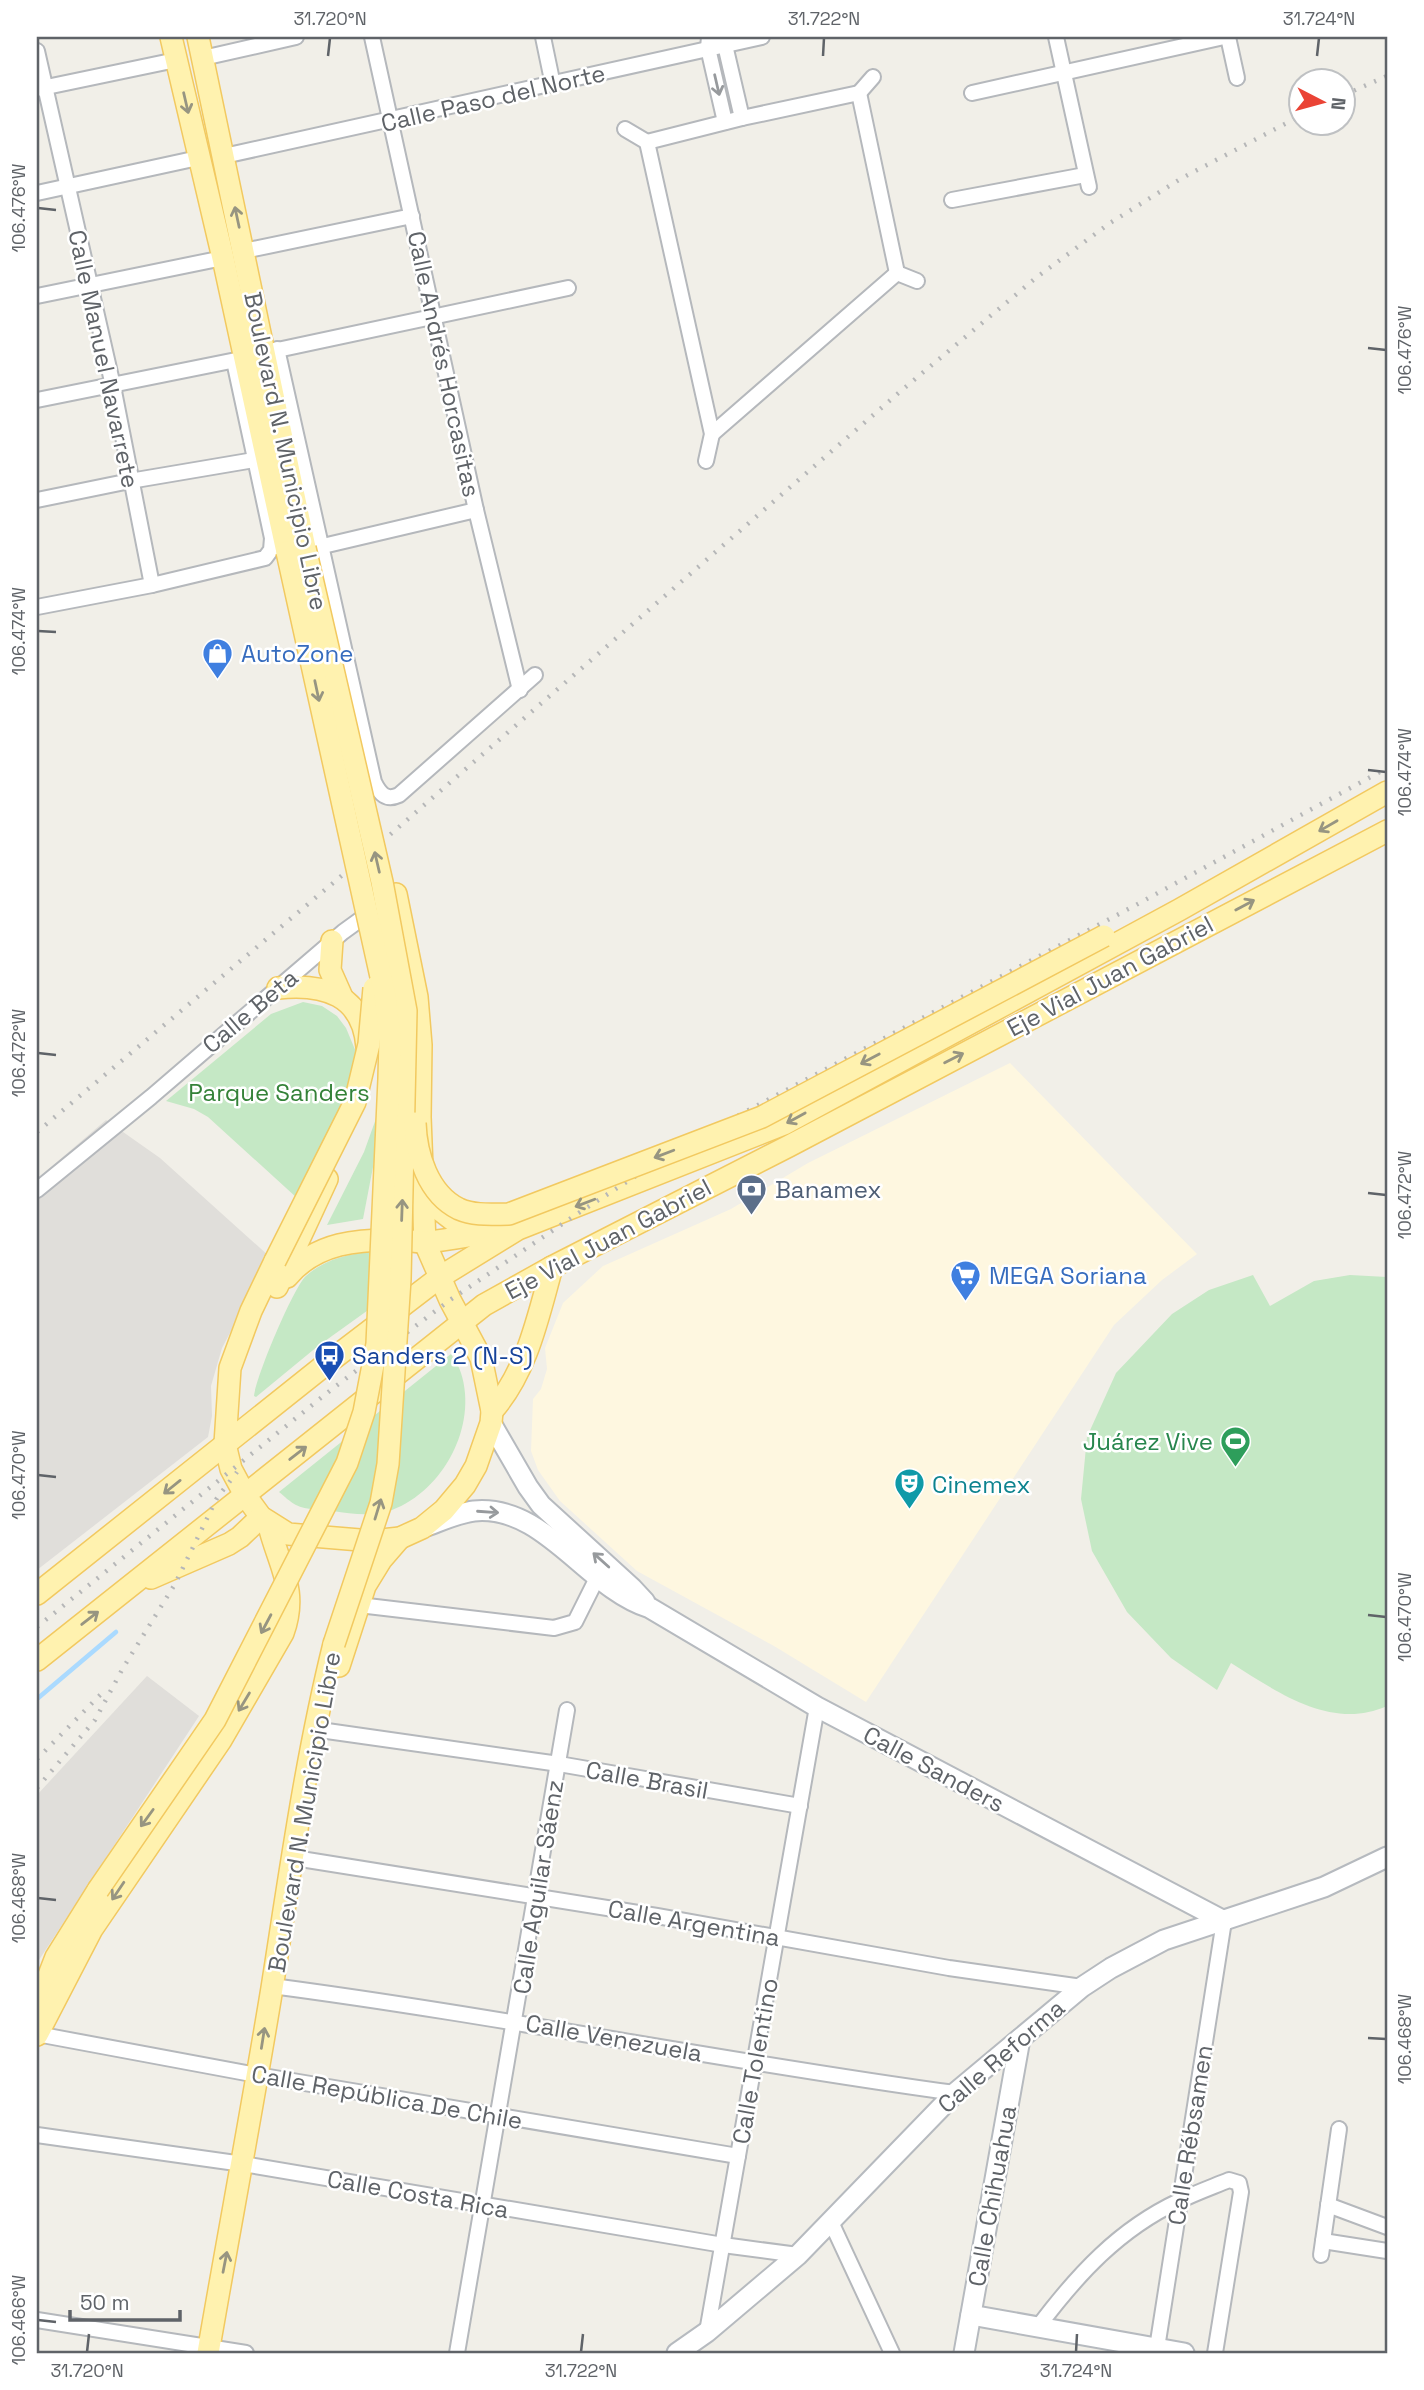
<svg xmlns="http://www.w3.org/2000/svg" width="1424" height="2390" viewBox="0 0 1424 2390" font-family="'Space Grotesk',sans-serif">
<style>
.commercial{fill:#fef7e0}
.industrial{fill:#e0deda}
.green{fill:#c5e8c5}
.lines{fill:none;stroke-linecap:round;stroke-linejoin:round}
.stream{stroke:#aadaff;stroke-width:4.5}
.street-casing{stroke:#b5b8bc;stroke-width:18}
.secondary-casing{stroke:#b6babf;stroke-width:23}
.primary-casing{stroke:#f2c960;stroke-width:24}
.street{stroke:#fff;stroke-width:14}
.secondary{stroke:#fff;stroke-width:19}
.primary{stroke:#fff2af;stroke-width:21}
.rail{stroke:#b6b7b8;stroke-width:4.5;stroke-dasharray:2 9;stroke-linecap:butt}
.primary-bridge-casing{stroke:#f2c960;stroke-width:24;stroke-linecap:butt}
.primary-bridge{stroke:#fff2af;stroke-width:21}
.oneway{stroke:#979a9d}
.oneway2{stroke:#979581}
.ticks{fill:none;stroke:#5f6368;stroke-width:2.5}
.labels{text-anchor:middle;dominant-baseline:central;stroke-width:5;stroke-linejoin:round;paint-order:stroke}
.street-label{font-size:24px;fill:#5f6368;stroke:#fff}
.shop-label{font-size:24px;fill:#366cbe;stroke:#fff;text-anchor:start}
.park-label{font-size:24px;fill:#348238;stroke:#fff}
.service-label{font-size:24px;fill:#4e5e75;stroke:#fff;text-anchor:start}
.transit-label{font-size:24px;fill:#164399;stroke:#fff;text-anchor:start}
.leisure-label{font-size:24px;fill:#27864d;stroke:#fff;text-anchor:end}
.culture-label{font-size:24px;fill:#0d838f;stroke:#fff;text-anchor:start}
.neatline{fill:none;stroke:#5f6368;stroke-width:2.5}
.ticks-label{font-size:18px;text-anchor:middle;fill:#5f6368}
</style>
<rect width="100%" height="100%" fill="#f1efe8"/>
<path class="commercial" d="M 1010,1063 L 1197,1254 L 1162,1280 L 1114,1325 L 866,1702 L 774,1646 L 637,1571 L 560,1501 L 538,1470 L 531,1451 L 533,1399 L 541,1389 L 547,1369 L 545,1348 L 563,1303 L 603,1266 L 731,1209 L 808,1163 Z"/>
<g class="industrial">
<path d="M 106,1120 L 160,1158 L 270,1257 L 222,1348 L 211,1386 L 212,1416 L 208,1437 L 37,1570 L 37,1179 Z"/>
<path d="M 147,1676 L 199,1716 L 37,1963 L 37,1795 Z"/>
</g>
<g class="green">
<path d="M 303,1002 L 322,1006 L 337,1016 L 346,1028 L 356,1052 L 350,1096 L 297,1198 L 208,1117 L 194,1109 L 166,1101 L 271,1014 Z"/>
<path d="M 378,1113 L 383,1115 L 363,1219 L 327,1225 L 364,1152 Z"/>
<path d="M 372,1252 L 371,1308 L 318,1346 L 256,1397 L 254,1396 C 256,1377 293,1288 306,1276 C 323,1260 350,1253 372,1252 Z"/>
<path d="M 1253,1275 L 1270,1306 L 1314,1281 L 1350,1275 L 1387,1277 L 1387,1706 C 1332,1731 1277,1692 1231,1663 L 1217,1690 L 1171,1658 L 1127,1612 L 1092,1551 L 1081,1499 L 1087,1437 L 1116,1373 L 1172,1314 L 1209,1290 Z"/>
<path d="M 451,1354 C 454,1359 459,1366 461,1373 C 478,1426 443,1491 392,1510 C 373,1517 352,1514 333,1511 C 322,1510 306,1510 296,1505 C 290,1502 284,1496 279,1492 Z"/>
</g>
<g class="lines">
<path class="stream" d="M 37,1699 L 116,1632"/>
<defs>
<g id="street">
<path d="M 372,37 L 476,510 L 520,690"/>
<path d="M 543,37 L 553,85"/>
<path d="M 709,37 L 708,48 L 725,122"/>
<path d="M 1056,37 L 1089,187"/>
<path d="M 1228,37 L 1237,78"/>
<path d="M 721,38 L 725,45 L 742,118"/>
<path d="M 37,51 L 113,386 L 152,585"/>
<path d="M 203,58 L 296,37"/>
<path d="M 37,89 L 176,60"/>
<path d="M 859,93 L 897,273"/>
<path d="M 859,93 L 873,77"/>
<path d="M 972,93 L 1224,37"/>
<path d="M 625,129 L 647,142"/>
<path d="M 647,142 L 712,434 L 706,461"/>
<path d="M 647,142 L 742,118 L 859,93"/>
<path d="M 224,156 L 762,37"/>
<path d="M 37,193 L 198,158"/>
<path d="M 952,200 L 1085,175"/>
<path d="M 244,251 L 412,216"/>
<path d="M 897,273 L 917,281"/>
<path d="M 37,296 L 223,258"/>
<path d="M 277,349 L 374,782 C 380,794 386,801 399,795 L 535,675"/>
<path d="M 268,352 L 568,288"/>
<path d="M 37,400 L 241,359"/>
<path d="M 712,434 L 897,273"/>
<path d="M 37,500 L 130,481 L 254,460"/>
<path d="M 323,546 L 476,510"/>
<path d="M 37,607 L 152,585 L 265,558 L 271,550 L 272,538 L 234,361"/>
<path d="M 37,1190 L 151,1097 L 343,932 L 372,911"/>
<path d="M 359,1605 L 554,1628 L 575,1622 L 597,1578"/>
<path d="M 327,1731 L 559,1764 L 800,1806"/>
<path d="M 307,1860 L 657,1916 L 949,1968 L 1082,1987"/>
<path d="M 272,1986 C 500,2016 726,2062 955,2093"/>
<path d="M 37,2034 L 257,2075 L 738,2156"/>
<path d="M 37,2135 L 243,2164 L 723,2245 L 798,2255"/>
<path d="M 1328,2205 L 1387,2227"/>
<path d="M 831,2222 L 892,2353"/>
<path d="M 1323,2241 L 1387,2251"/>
<path d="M 1321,2255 L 1339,2129"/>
<path d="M 37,2320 L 246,2353"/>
<path d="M 1038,2327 C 1077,2275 1119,2229 1179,2201 C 1195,2193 1212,2187 1229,2180 L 1239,2183 L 1241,2192 L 1215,2353"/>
<path d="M 707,2332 L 817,1707"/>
<path d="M 1157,2348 L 1224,1921"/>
<path d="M 457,2353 L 567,1710"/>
</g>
<g id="secondary">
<path d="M 491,1423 L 528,1487 L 541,1505 L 632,1588 L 645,1602"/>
<path d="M 427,1526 C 443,1520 458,1513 474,1511 C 545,1504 586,1588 650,1608 L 817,1707 L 1224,1921"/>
<path d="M 971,2315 L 1184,2353"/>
<path d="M 677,2353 L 707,2332 L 798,2255 L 955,2093 L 1082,1987 L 1111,1968 L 1164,1940 L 1324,1887 L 1387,1857"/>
<path d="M 964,2353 L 1020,2039"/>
</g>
<g id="primary">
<path d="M 171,37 L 223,258 L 287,552"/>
<path d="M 198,37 L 305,548"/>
<path d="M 332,941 L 330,970 L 342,997"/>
<path d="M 278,988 C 324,983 363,995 367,1047"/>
<path d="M 423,1197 L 454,1221 L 476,1234"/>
<path d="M 275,1261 L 251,1311 L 230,1368 L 225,1444 L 231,1469 L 245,1495 L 261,1517 L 288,1534 L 372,1541 L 400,1538 L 422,1528 L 444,1510 L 465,1485 L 476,1466 L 491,1423 L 492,1411 L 481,1358 L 450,1300 L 425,1243 L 420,1117 L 421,1045 L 417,997 L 396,894"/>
<path d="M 287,1277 C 316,1242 359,1239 401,1240 C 410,1240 419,1243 428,1242 C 455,1239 482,1233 509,1230"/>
<path d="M 277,1287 L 327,1179"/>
<path d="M 492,1411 C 527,1372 538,1317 552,1267"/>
<path d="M 151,1578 L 229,1544 L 240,1537 L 261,1517"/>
<path d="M 37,1594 L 321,1368 L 440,1277 L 518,1229 L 784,1124 L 1179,910 L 1387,792"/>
<path d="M 37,1660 L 484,1305 L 552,1267 L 789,1146 L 1387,831"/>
<path d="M 339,1666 L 365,1586 L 381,1560 L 400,1538"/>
<path d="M 37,2006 L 56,1957 L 98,1890"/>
<path d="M 37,2035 L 92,1929 L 221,1740 L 283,1633 C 299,1589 278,1565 268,1522"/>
<path d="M 208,2353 C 229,2231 252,2110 272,1988 C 290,1873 306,1757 334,1644"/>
</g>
</defs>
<use href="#street" class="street-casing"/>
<use href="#secondary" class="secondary-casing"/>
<use href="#primary" class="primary-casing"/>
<use href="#street" class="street"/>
<use href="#secondary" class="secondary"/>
<use href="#primary" class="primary"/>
<g class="rail">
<path d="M 1344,95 L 1387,76"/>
<path d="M 37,1132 L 377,846 L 902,390 L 1037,277 L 1110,223 L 1182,178 L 1302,115"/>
<path d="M 37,1627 L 332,1389 L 450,1300 L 580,1212 L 690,1141 L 1134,906 L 1387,768"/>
<path d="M 37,1759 L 103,1692"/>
<path d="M 37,1788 L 95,1720 L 123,1668 L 175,1584 L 217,1498 L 237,1472"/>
</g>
<defs>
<g id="primary-bridge">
<path d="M 305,548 L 382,882 L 406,1011 L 400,1279 L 388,1464 L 381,1503 L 334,1644"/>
<path d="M 415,1123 C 416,1154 428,1194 459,1209 C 475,1216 493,1214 509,1214 L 762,1117 L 1104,936"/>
<path d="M 275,1261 L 355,1102 L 369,1044 L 374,988"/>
<path d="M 98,1890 L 215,1720 L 347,1463 L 364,1412 L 377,1344 L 389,1079 L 390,1038 L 385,995 L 287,552"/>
</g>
</defs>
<use href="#primary-bridge" class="primary-bridge-casing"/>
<use href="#primary-bridge" class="primary-bridge"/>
</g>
<defs><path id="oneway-shaft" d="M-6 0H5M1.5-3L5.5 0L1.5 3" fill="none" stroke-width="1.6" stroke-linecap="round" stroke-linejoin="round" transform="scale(1.75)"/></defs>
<g class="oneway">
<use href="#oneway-shaft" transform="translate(717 85) rotate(77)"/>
<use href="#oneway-shaft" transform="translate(488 1512) rotate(4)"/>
<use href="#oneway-shaft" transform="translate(601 1560) rotate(-138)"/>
</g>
<g class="oneway2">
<use href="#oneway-shaft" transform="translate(186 103) rotate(77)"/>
<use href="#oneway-shaft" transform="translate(237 217) rotate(-102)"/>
<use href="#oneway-shaft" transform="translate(317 691) rotate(78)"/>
<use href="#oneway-shaft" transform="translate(1328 826) rotate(150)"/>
<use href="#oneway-shaft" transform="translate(377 862) rotate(-103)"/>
<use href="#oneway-shaft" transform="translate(1245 905) rotate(-28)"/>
<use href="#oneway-shaft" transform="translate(954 1058) rotate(-27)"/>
<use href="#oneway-shaft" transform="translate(870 1059) rotate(152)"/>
<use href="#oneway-shaft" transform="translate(796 1118) rotate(151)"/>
<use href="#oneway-shaft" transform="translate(664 1154) rotate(159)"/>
<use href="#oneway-shaft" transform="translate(585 1203) rotate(159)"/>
<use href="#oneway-shaft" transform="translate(402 1210) rotate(-88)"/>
<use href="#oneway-shaft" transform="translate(298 1453) rotate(-38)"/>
<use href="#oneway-shaft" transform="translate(172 1487) rotate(141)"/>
<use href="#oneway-shaft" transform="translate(378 1509) rotate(-73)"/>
<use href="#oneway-shaft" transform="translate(90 1618) rotate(-38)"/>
<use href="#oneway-shaft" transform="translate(266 1624) rotate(118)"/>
<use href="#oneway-shaft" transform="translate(244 1702) rotate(121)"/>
<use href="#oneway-shaft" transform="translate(147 1818) rotate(126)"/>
<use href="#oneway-shaft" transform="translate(118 1891) rotate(124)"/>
<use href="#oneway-shaft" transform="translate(263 2038) rotate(-81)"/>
<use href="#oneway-shaft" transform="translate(225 2262) rotate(-79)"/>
</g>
<path class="ticks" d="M 328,56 L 330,38M 823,56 L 824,38M 1317,56 L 1319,38M 38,208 L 56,210M 1368,348 L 1386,350M 38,631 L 56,632M 1368,770 L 1386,772M 38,1053 L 56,1055M 1368,1193 L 1386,1195M 38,1475 L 56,1477M 1368,1615 L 1386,1617M 38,1898 L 56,1900M 1368,2038 L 1386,2039M 38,2320 L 56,2322M 87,2352 L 89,2334M 581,2352 L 583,2334M 1076,2352 L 1077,2334"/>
<defs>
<symbol id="shop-pin" viewBox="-11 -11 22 30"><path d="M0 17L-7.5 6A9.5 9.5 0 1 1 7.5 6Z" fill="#3f7fe0" stroke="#fff"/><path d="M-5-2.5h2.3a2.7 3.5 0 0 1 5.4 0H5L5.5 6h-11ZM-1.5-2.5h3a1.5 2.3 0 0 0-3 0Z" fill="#fff"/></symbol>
<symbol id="bank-pin" viewBox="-11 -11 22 30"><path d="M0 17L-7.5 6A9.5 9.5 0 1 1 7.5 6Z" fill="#5c6f8a" stroke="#fff"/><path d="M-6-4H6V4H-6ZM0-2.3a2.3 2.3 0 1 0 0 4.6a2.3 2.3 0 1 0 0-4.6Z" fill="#fff"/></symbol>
<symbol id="supermarket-pin" viewBox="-11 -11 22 30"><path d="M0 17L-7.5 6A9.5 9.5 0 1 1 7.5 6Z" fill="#3f7fe0" stroke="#fff"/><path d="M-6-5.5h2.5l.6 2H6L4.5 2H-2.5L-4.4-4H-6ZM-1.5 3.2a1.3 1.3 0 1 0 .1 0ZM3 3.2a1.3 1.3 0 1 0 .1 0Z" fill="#fff"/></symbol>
<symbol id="bus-pin" viewBox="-11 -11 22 30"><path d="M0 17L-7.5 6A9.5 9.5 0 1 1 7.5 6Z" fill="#1a4fb4" stroke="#fff"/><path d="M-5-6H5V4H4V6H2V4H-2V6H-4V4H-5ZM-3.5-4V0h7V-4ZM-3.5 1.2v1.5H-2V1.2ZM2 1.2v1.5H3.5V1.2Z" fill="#fff"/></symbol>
<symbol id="stadium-pin" viewBox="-11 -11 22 30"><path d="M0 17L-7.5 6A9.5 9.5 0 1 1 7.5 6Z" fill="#2e9e5b" stroke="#fff"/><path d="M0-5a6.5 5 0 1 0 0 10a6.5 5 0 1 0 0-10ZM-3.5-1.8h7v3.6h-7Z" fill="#fff"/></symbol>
<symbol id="theatre-pin" viewBox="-11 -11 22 30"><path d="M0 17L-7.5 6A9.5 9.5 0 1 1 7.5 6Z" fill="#0f9aa8" stroke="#fff"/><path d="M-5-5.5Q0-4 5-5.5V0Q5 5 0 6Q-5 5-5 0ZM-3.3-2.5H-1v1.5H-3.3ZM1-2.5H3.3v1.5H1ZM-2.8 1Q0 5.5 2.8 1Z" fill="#fff"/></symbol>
</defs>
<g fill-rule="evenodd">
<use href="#shop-pin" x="200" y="636" width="35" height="47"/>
<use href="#bank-pin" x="734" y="1172" width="35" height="47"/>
<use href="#supermarket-pin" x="948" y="1258" width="35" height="47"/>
<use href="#bus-pin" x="312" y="1338" width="35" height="47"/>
<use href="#stadium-pin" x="1218" y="1424" width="35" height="47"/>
<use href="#theatre-pin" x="892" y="1466" width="35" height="47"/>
</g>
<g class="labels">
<g class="street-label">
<text transform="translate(493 98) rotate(-13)">Calle Paso del Norte</text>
<text transform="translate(104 359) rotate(78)">Calle Manuel Navarrete</text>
<text transform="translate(444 364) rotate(78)">Calle Andrés Horcasitas</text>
<text transform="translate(286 451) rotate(78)">Boulevard N. Municipio Libre</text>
<text transform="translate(1110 976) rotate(-28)">Eje Vial Juan Gabriel</text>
<text transform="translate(250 1011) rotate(-40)">Calle Beta</text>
<text transform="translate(608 1239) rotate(-28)">Eje Vial Juan Gabriel</text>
<text transform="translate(934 1769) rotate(28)">Calle Sanders</text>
<text transform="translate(647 1780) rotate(10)">Calle Brasil</text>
<text transform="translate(304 1812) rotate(-80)">Boulevard N. Municipio Libre</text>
<text transform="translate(538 1887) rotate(-81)">Calle Aguilar Sáenz</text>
<text transform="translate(694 1923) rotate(10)">Calle Argentina</text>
<text transform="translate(614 2038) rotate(10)">Calle Venezuela</text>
<text transform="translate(1001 2056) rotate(-41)">Calle Reforma</text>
<text transform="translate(755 2061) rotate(-80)">Calle Tolentino</text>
<text transform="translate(387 2097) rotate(10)">Calle República De Chile</text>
<text transform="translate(1190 2135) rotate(-81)">Calle Rébsamen</text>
<text transform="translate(418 2194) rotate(10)">Calle Costa Rica</text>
<text transform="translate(992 2196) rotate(-80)">Calle Chihuahua</text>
</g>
<g class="shop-label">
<text x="241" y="653">AutoZone</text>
<text x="989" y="1275">MEGA Soriana</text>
</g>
<g class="park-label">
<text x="279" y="1092">Parque Sanders</text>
</g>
<g class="service-label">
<text x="775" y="1189">Banamex</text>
</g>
<g class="transit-label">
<text x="352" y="1355">Sanders 2 (N-S)</text>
</g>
<g class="leisure-label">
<text x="1213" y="1441">Juárez Vive</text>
</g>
<g class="culture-label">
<text x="932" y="1484">Cinemex</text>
</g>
</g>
<rect width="1424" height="2390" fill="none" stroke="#ffffff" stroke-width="77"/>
<g transform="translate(1322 102) rotate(96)"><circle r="33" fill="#ffffff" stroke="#bfc1c3" stroke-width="2"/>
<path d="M0-5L12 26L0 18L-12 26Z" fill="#ea4335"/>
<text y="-10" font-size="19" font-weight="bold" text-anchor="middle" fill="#5f6368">N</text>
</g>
<path d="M70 2310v10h110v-10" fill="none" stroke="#5f6368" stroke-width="3.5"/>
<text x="80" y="2310" font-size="21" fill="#5f6368" stroke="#ffffff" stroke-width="5" paint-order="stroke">50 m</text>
<rect x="38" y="38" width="1348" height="2314" class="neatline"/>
<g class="ticks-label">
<text x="330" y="25">31.720°N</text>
<text x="824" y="25">31.722°N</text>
<text x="1319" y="25">31.724°N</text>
<text transform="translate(19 208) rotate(-90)" y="6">106.476°W</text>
<text transform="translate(1405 350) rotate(-90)" y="6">106.476°W</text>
<text transform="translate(19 631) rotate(-90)" y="6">106.474°W</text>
<text transform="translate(1405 772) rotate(-90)" y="6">106.474°W</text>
<text transform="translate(19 1053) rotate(-90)" y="6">106.472°W</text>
<text transform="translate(1405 1195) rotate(-90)" y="6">106.472°W</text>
<text transform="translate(19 1475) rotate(-90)" y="6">106.470°W</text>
<text transform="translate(1405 1617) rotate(-90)" y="6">106.470°W</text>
<text transform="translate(19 1898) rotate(-90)" y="6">106.468°W</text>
<text transform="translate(1405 2039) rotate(-90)" y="6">106.468°W</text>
<text transform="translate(19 2320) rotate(-90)" y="6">106.466°W</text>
<text x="87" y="2377">31.720°N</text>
<text x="581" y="2377">31.722°N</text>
<text x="1076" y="2377">31.724°N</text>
</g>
</svg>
